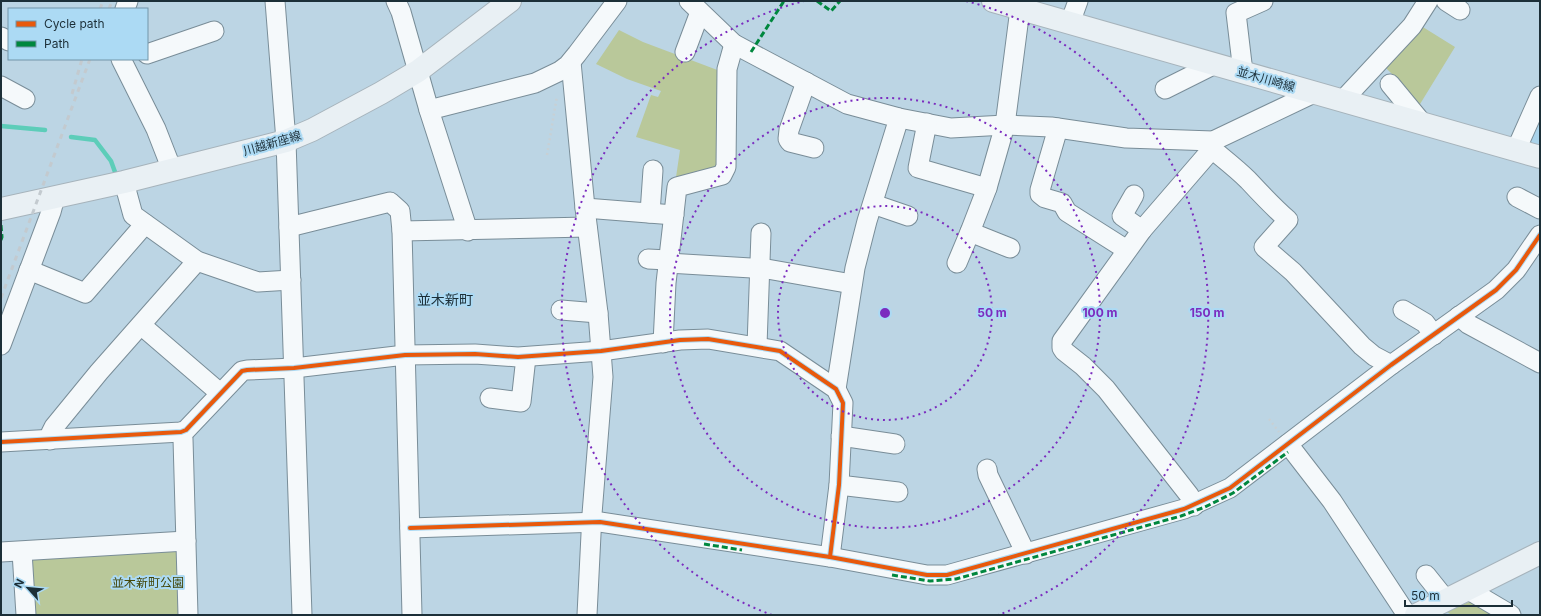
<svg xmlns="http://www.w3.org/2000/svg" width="1541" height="616" viewBox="0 0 1541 616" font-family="Inter,'Noto Sans JP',sans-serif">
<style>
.built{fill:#aad3ea}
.green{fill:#b9c89a}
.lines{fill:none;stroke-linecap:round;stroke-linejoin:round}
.stream{stroke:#5dcdb9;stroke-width:4.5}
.minor-casing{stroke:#798d98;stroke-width:21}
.major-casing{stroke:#a6b3bb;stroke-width:24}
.path{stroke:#c8d0d4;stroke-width:2.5;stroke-dasharray:2 3;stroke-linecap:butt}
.minor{stroke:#f5f9fb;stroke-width:19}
.major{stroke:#e9f0f4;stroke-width:22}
.rail{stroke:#c3cacf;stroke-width:3;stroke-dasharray:5 5;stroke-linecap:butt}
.quiet{stroke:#00873e;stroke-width:3;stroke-dasharray:6 3;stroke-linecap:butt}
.cycleway-casing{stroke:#acdaf4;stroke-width:6}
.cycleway{stroke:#e8590c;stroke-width:4}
.ring{fill:none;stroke:#7b2cbf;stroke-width:2;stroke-dasharray:2 4}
.labels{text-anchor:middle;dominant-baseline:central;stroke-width:4;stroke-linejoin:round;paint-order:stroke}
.street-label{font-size:12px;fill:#1c2f38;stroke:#acdaf4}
.park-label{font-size:12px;fill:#434609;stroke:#acdaf4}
.quarter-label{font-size:14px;fill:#1c2f38;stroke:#acdaf4}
.centre{fill:#7b2cbf;stroke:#acdaf4;stroke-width:2}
.ring-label{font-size:12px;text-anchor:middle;font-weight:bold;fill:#7b2cbf;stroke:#acdaf4;stroke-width:4;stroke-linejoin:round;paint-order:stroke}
</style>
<rect width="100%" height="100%" fill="#bcd5e4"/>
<path class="built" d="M 1540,109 L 1540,147 L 1524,143 Z"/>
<g class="green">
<path d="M 1418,24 L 1455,47 L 1417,109 L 1393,75 L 1381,63 Z"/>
<path d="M 619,30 L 643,42 L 720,71 L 720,174 L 675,184 L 680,150 L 636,137 L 651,95 L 658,97 L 661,91 L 627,79 L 596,64 Z"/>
<path d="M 175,549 L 180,552 L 183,615 L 32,615 L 28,561 L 33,556 Z"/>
<path d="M 1473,600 L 1499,615 L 1452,615 L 1447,612 Z"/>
</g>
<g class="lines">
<g class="stream">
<path d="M 1,126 L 45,130"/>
<path d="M 71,137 L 95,140 L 111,161 L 115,172"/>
</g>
<defs>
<g id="minor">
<path d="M 275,1 L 286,141 L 302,615"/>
<path d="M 396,1 L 401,12 L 429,110 L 468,231"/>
<path d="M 689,1 L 734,44 L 847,104 L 899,118 L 951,128 L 1005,125 L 1051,127 L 1126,138 L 1213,141 L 1314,93"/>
<path d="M 1446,1 L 1460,10"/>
<path d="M 125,9 L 128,1"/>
<path d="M 1070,23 L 1078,1"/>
<path d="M 1,37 L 9,41"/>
<path d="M 685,52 L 700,12"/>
<path d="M 147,54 L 214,31"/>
<path d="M 121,59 L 156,129 L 172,170"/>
<path d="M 571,62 L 585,208 L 598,313 L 603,377 L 592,514 L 587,615"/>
<path d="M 1243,72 L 1236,13 L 1263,1"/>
<path d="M 806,82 L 789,130 L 788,139 L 790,142 L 814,148"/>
<path d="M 1390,84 L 1423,124"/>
<path d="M 1,86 L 25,99"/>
<path d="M 1165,89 L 1215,64"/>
<path d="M 1343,100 L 1412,26 L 1428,1"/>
<path d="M 429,110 L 535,83 L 560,71 L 568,65 L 577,54 L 617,1"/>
<path d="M 927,123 L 918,168 L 987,188"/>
<path d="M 1058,128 L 1040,190 L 1040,194 L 1045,198 L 1062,203 L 1067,212 L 1127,250"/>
<path d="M 1212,149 C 1224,159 1237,169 1248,180 C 1261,194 1273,207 1288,220 L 1264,247 L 1293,272 L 1362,346 L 1374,356 L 1391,365"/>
<path d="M 1516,150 L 1540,96"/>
<path d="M 124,182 L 133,215 L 197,261 L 258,282 L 291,280"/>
<path d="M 1134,195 L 1122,216 L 1142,230"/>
<path d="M 1517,197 L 1540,209"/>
<path d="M 873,204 L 908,216"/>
<path d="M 585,208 L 674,215"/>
<path d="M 650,213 L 653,170"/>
<path d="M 289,227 L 390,202 L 400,211 L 402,231 L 412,615"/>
<path d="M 402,231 L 587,227"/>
<path d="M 970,232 L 1010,248"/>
<path d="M 648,259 L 668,260"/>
<path d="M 668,263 L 767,269 L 852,284"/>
<path d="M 957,263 L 970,232 L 987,188 L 1005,125 L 1020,9"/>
<path d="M 29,270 L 85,293 L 145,224"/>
<path d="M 561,310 L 598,313"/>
<path d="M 1403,310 L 1425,323 L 1434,335"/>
<path d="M 1459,316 L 1468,324 L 1540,363"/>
<path d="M 141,325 L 220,393"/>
<path d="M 663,343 L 666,283 L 677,187 L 722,175 L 726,167 L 727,69 L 734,44"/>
<path d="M 1,345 L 51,212 L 55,197"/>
<path d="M 757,346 L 761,233"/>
<path d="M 836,389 L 855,268 L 867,221 L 899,118"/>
<path d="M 490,398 L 521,402 L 526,357"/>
<path d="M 181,432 L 183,439 L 188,615"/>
<path d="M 841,436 L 895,444"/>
<path d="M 50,440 L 51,433 L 54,427 L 99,372 L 197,261"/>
<path d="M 1,442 L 181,432 L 186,430 L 242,371 L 247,370 L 294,368 L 405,355 L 475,354 L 518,357 L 601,351 L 680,340 L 708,339 L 780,351 L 836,389 L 843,403 L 839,485 L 830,557"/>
<path d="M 1288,444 L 1332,501 L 1407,615"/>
<path d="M 987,469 L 988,475 L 1026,554"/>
<path d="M 839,485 L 898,492"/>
<path d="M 1194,506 L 1189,495 L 1106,389 L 1083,366 L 1064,351 L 1062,348 L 1062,341 L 1142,230 L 1212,149 L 1213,141"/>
<path d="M 410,528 L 600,522 L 830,557 L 927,575 L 947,575 L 1184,509 L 1230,488 L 1391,365 L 1496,290 L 1516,270 L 1540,235"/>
<path d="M 1,552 L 186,541"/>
<path d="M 22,552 L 26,615"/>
<path d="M 1426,575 L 1446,600"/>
<path d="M 1467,589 L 1511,615"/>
</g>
<g id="major">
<path d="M 993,1 L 1540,157"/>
<path d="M 1,209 L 124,182 L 286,141 L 312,130 L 381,93 L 418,71 L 510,1"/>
<path d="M 1416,615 L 1540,553"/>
</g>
</defs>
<use href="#minor" class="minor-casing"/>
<use href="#major" class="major-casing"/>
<g class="path">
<path d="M 547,155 L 557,96"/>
<path d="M 1269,419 L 1279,432"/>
</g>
<use href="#minor" class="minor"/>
<use href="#major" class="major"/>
<g class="rail">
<path d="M 100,9 L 103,1"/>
<path d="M 109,9 L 112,1"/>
<path d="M 72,94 L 82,59"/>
<path d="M 1,298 L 90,59"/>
</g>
<g class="quiet">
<path d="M 817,1 L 831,11 L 840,1"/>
<path d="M 751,52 L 784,1"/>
<path d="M 1,240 L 2,237 L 1,225"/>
<path d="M 704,544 L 742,550"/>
<path d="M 892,575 L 930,581 L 956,579 L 1181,516 L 1205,507 L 1233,493 L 1288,452"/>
</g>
<defs>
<g id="cycleway">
<path d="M 1,442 L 181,432 L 186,430 L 242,371 L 247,370 L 294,368 L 405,355 L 475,354 L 518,357 L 601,351 L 680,340 L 708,339 L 780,351 L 836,389 L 843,403 L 839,485 L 830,557"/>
<path d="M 410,528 L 600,522 L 830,557 L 927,575 L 947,575 L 1184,509 L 1230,488 L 1391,365 L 1496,290 L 1516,270 L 1540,235"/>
</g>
</defs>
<use href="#cycleway" class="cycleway-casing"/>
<use href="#cycleway" class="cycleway"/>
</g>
<g class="ring">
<circle cx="885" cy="313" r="107"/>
<circle cx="885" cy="313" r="215"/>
<path d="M772 615A322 322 0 0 1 804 1M966 1A322 322 0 0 1 998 615"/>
</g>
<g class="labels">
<g class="street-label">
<text transform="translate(1266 79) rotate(16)">並木川崎線</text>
<text transform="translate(272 143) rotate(-16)">川越新座線</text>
</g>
<g class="park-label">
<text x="148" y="582">並木新町公園</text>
</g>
<g class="quarter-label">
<text x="445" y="299">並木新町</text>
</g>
</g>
<circle cx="885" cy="313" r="6" class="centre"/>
<g class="ring-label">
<text x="992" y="317">50 m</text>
<text x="1100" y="317">100 m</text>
<text x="1207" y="317">150 m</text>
</g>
<rect width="1541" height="616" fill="none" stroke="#1c2f38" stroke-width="4"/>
<rect x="8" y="8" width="140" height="52" fill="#acdaf4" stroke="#7296a9"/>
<rect x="16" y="21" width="20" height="6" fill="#e8590c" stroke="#7296a9"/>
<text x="44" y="28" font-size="12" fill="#1c2f38">Cycle path</text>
<rect x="16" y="41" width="20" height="6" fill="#00873e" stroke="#7296a9"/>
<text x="44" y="48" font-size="12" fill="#1c2f38">Path</text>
<g transform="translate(28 588) rotate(297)" stroke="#acdaf4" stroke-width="3" paint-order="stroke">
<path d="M0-3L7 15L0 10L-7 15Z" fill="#1c2f38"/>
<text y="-6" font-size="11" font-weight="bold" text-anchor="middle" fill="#1c2f38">N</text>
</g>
<path d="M1405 600v6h107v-6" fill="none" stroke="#1c2f38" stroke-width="2"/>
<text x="1411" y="600" font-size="12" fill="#1c2f38" stroke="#acdaf4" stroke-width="3" paint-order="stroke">50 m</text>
</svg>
